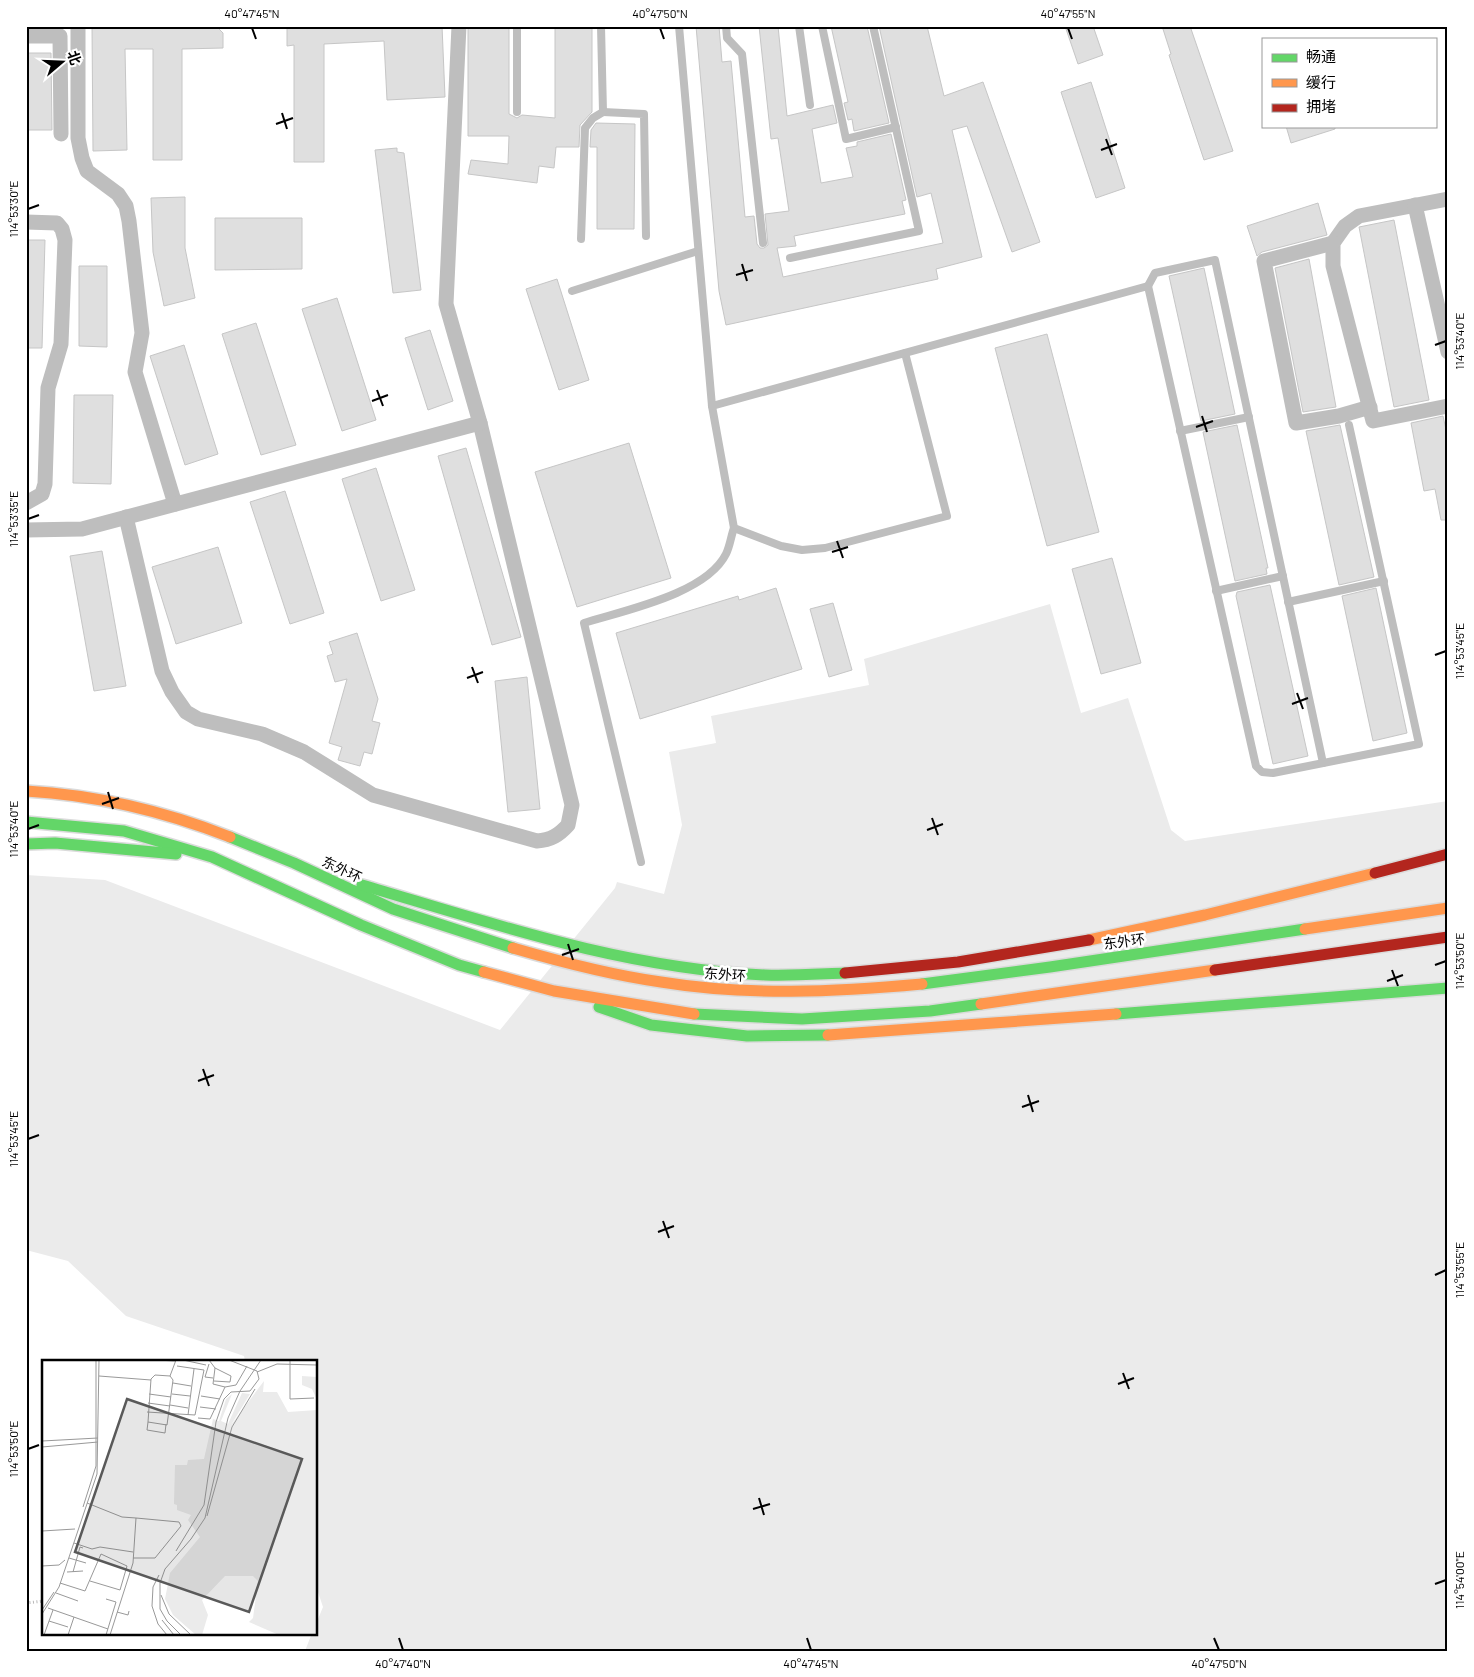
<svg xmlns="http://www.w3.org/2000/svg" width="1474" height="1677" viewBox="0 0 1474 1677" font-family="Barlow,'Noto Sans SC',sans-serif">
<style>
.green{fill:#ebebeb}
.building{fill:#dfdfdf;stroke:#c6c6c6}
.lines{fill:none;stroke-linecap:round;stroke-linejoin:round}
.fast-casing{stroke:#dbdbdb;stroke-width:14}
.slow-casing{stroke:#dbdbdb;stroke-width:14}
.jam-casing{stroke:#dbdbdb;stroke-width:14}
.path{stroke:#b9b9b9;stroke-width:3;stroke-dasharray:1 2.5;stroke-linecap:butt}
.lane{stroke:#bebebe;stroke-width:8}
.street{stroke:#bebebe;stroke-width:15}
.fast{stroke:#63d668;stroke-width:11}
.slow{stroke:#ff974d;stroke-width:11}
.jam{stroke:#b3261e;stroke-width:11}
.ticks{fill:none;stroke:#000;stroke-width:2}
.labels{text-anchor:middle;dominant-baseline:central;stroke-width:5;stroke-linejoin:round;paint-order:stroke}
.street-label{font-size:14px;fill:#000;stroke:#fff}
.inset-road{fill:none;stroke:#999;stroke-width:1}
.view{fill:#595959;fill-opacity:0.15;stroke:#595959;stroke-width:2.5}
.inset-edge{fill:none;stroke:#000;stroke-width:2.5}
.neatline{fill:none;stroke:#000;stroke-width:2}
.ticks-label{font-size:12px;text-anchor:middle;fill:#000}
</style>
<rect width="100%" height="100%" fill="#fff"/>
<path class="green" d="M 1050,604 L 1081,713 L 1128,698 L 1171,830 L 1185,841 L 1448,801 L 1448,1651 L 305,1651 L 312,1633 L 316,1633 L 316,1624 L 323,1607 L 316,1586 L 316,1361 L 245,1361 L 244,1356 L 126,1316 L 68,1261 L 26,1250 L 26,875 L 105,880 L 500,1030 L 615,888 L 617,882 L 664,894 L 682,825 L 669,752 L 716,743 L 711,716 L 869,685 L 864,659 Z"/>
<g class="building">
<path d="M 92,26 L 216,26 L 223,33 L 223,48 L 182,49 L 182,160 L 153,160 L 153,49 L 125,49 L 127,150 L 93,151 Z"/>
<path d="M 287,26 L 442,26 L 445,97 L 387,100 L 384,41 L 324,44 L 324,162 L 294,162 L 294,45 L 287,46 Z"/>
<path d="M 468,26 L 509,26 L 509,114 L 517,118 L 522,115 L 555,118 L 555,26 L 592,26 L 592,112 L 580,125 L 579,147 L 556,147 L 554,168 L 539,166 L 537,183 L 468,174 L 471,160 L 508,164 L 509,136 L 468,136 Z"/>
<path d="M 696,26 L 719,26 L 722,62 L 731,61 L 745,217 L 754,216 L 757,244 L 760,248 L 764,248 L 768,245 L 765,214 L 789,211 L 778,138 L 771,139 L 759,26 L 778,26 L 787,116 L 833,105 L 837,123 L 812,129 L 821,183 L 853,177 L 846,148 L 857,146 L 857,142 L 891,134 L 906,200 L 902,201 L 905,214 L 794,236 L 796,246 L 777,248 L 783,277 L 943,243 L 931,193 L 917,197 L 879,26 L 927,26 L 944,96 L 983,82 L 1040,242 L 1012,252 L 967,126 L 952,130 L 982,257 L 936,269 L 938,279 L 726,325 L 719,291 Z"/>
<path d="M 831,26 L 867,26 L 889,123 L 854,131 L 852,119 L 848,120 L 844,103 L 848,102 Z"/>
<path d="M 1065,26 L 1093,26 L 1103,55 L 1078,64 Z"/>
<path d="M 1162,26 L 1190,26 L 1233,151 L 1204,160 L 1169,55 L 1171,54 Z"/>
<path d="M 26,53 L 51,53 L 52,130 L 26,130 Z"/>
<path d="M 1091,82 L 1125,188 L 1096,198 L 1061,92 Z"/>
<path d="M 596,123 L 635,124 L 634,229 L 597,229 L 597,147 L 590,147 L 591,130 Z"/>
<path d="M 1286,126 L 1335,126 L 1335,129 L 1291,143 Z"/>
<path d="M 397,148 L 397,152 L 404,153 L 421,290 L 393,293 L 375,150 Z"/>
<path d="M 185,197 L 185,248 L 195,298 L 164,306 L 153,252 L 151,198 Z"/>
<path d="M 1318,203 L 1327,235 L 1262,252 L 1257,256 L 1247,226 Z"/>
<path d="M 215,218 L 302,218 L 302,269 L 215,270 Z"/>
<path d="M 1394,220 L 1429,400 L 1394,407 L 1359,227 Z"/>
<path d="M 26,240 L 45,240 L 42,348 L 26,348 Z"/>
<path d="M 1309,259 L 1336,407 L 1303,412 L 1275,268 Z"/>
<path d="M 79,266 L 107,266 L 107,347 L 79,346 Z"/>
<path d="M 1204,268 L 1235,414 L 1201,421 L 1169,276 Z"/>
<path d="M 557,279 L 589,380 L 559,390 L 526,289 Z"/>
<path d="M 337,298 L 376,420 L 342,431 L 302,309 Z"/>
<path d="M 256,323 L 296,445 L 261,455 L 222,334 Z"/>
<path d="M 430,330 L 453,401 L 428,410 L 405,338 Z"/>
<path d="M 1047,334 L 1099,532 L 1047,546 L 995,348 Z"/>
<path d="M 184,345 L 218,454 L 185,465 L 150,356 Z"/>
<path d="M 74,395 L 113,395 L 111,484 L 73,483 Z"/>
<path d="M 1443,416 L 1448,439 L 1448,520 L 1441,520 L 1435,489 L 1424,491 L 1411,423 Z"/>
<path d="M 1237,425 L 1268,568 L 1266,568 L 1267,574 L 1235,581 L 1203,432 Z"/>
<path d="M 1340,425 L 1374,577 L 1339,585 L 1306,431 Z"/>
<path d="M 629,443 L 671,578 L 577,607 L 535,472 Z"/>
<path d="M 466,448 L 521,637 L 492,645 L 438,456 Z"/>
<path d="M 376,468 L 415,590 L 381,601 L 342,479 Z"/>
<path d="M 285,491 L 324,613 L 290,624 L 250,502 Z"/>
<path d="M 218,547 L 242,623 L 176,644 L 152,567 Z"/>
<path d="M 102,551 L 126,686 L 94,691 L 70,556 Z"/>
<path d="M 1112,558 L 1141,663 L 1101,674 L 1072,569 Z"/>
<path d="M 1270,585 L 1308,756 L 1273,764 L 1236,596 L 1237,592 Z"/>
<path d="M 776,588 L 802,669 L 640,719 L 616,633 L 738,596 L 739,600 Z"/>
<path d="M 1376,588 L 1407,733 L 1373,741 L 1342,596 Z"/>
<path d="M 833,603 L 852,670 L 829,677 L 810,609 Z"/>
<path d="M 357,633 L 378,699 L 372,721 L 380,723 L 372,754 L 364,752 L 360,766 L 338,760 L 342,747 L 329,743 L 347,679 L 335,682 L 327,656 L 333,654 L 329,642 Z"/>
<path d="M 527,677 L 540,809 L 508,812 L 495,681 Z"/>
</g>
<g class="lines">
<defs>
<g id="fast">
<path d="M 26,822 L 124,831 L 212,857 L 361,925 L 459,965 L 484,972"/>
<path d="M 230,837 L 294,863 L 393,909 L 513,948"/>
<path d="M 26,844 L 55,843 L 176,854"/>
<path d="M 362,885 C 494,924 626,969 765,975 C 792,976 819,974 845,973"/>
<path d="M 922,984 L 1050,967 L 1305,929"/>
<path d="M 599,1007 L 651,1025 L 747,1036 L 828,1035"/>
<path d="M 694,1014 L 802,1019 L 930,1011 L 981,1004"/>
<path d="M 1116,1014 L 1448,988"/>
</g>
<g id="slow">
<path d="M 26,791 C 97,795 164,811 230,837"/>
<path d="M 1305,929 L 1448,908"/>
<path d="M 1089,940 L 1205,915 L 1375,873"/>
<path d="M 513,948 C 561,962 611,975 661,982 C 747,996 836,992 922,984"/>
<path d="M 484,972 L 554,991 L 694,1014"/>
<path d="M 981,1004 L 1215,970"/>
<path d="M 828,1035 L 1116,1014"/>
</g>
<g id="jam">
<path d="M 1375,873 L 1448,854"/>
<path d="M 1215,970 L 1448,937"/>
<path d="M 845,973 L 958,962 L 1089,940"/>
</g>
</defs>
<use href="#fast" class="fast-casing"/>
<use href="#slow" class="slow-casing"/>
<use href="#jam" class="jam-casing"/>
<path class="path" d="M 26,1603 L 44,1601"/>
<g class="lane">
<path d="M 679,26 L 712,406 L 734,528 L 781,546 L 802,550 L 825,548 L 947,516 L 905,353"/>
<path d="M 726,26 L 727,38 L 742,54 L 763,243"/>
<path d="M 799,26 L 810,105"/>
<path d="M 822,26 L 846,139 L 896,127"/>
<path d="M 517,112 L 517,26"/>
<path d="M 603,112 L 644,114 L 646,236"/>
<path d="M 581,239 L 585,128 L 593,118 L 603,112 L 601,26"/>
<path d="M 790,258 L 919,231 L 873,26"/>
<path d="M 1148,286 L 1155,273 L 1215,260 L 1323,763"/>
<path d="M 572,291 L 698,251"/>
<path d="M 712,406 L 1148,286 L 1256,766 L 1262,772 L 1273,773 L 1419,744 L 1349,425"/>
<path d="M 1180,431 L 1249,417"/>
<path d="M 1216,591 L 1283,576"/>
<path d="M 1288,602 L 1384,581"/>
<path d="M 641,862 L 584,623 C 625,610 706,594 726,554 C 730,546 731,536 734,528"/>
</g>
<g class="street">
<path d="M 78,26 L 78,138 L 82,158 L 87,171 L 118,194 L 126,206 L 129,221 L 142,333 L 135,372 L 175,504"/>
<path d="M 26,36 L 60,36 L 61,134"/>
<path d="M 1448,199 L 1359,216 L 1345,226 L 1333,243 L 1333,266 L 1373,421 L 1448,406"/>
<path d="M 1415,205 L 1448,352"/>
<path d="M 26,222 L 57,223 L 62,229 L 65,240 L 61,344 L 48,388 L 45,484 L 42,494 L 26,503"/>
<path d="M 1333,243 L 1264,261 L 1296,423 L 1339,416 L 1370,407"/>
<path d="M 126,517 L 162,671 L 172,692 L 186,712 L 198,719 L 262,734 L 304,752 L 373,795 L 537,841 C 551,840 559,835 568,825 L 572,805 L 480,423"/>
<path d="M 26,530 L 82,529 L 480,423 L 446,304 L 459,26"/>
</g>
<use href="#fast" class="fast"/>
<use href="#slow" class="slow"/>
<use href="#jam" class="jam"/>
</g>
<path class="ticks" d="M 252,28 L 256,39M 660,28 L 664,39M 1068,28 L 1072,39M 282,113 L 287,129M 276,124 L 293,118M 1106,139 L 1112,155M 1101,150 L 1117,144M 28,209 L 39,205M 742,264 L 747,281M 736,275 L 753,270M 1435,345 L 1446,341M 377,390 L 383,406M 372,401 L 388,395M 1202,416 L 1207,432M 1196,427 L 1213,421M 28,519 L 39,515M 837,541 L 843,558M 832,552 L 848,547M 1435,655 L 1446,651M 472,667 L 478,683M 467,678 L 483,672M 1297,693 L 1303,709M 1292,704 L 1308,698M 108,792 L 113,809M 102,804 L 119,798M 932,818 L 938,835M 28,829 L 39,825M 927,830 L 943,824M 568,944 L 573,960M 562,955 L 579,949M 1435,965 L 1446,961M 1392,970 L 1398,986M 1387,981 L 1403,975M 203,1069 L 209,1086M 198,1081 L 214,1075M 1028,1095 L 1033,1112M 1022,1107 L 1039,1101M 28,1139 L 39,1135M 663,1221 L 669,1238M 658,1232 L 674,1226M 1435,1275 L 1446,1270M 1123,1373 L 1129,1389M 1118,1384 L 1134,1378M 28,1449 L 39,1445M 759,1498 L 764,1515M 753,1509 L 770,1504M 1435,1584 L 1446,1580M 399,1638 L 403,1650M 807,1638 L 811,1650M 1214,1638 L 1219,1650"/>
<g class="labels">
<g class="street-label">
<text transform="translate(342 869) rotate(25)">东外环</text>
<text transform="translate(1124 941) rotate(-8)">东外环</text>
<text transform="translate(725 974) rotate(4)">东外环</text>
</g>
</g>
<g transform="translate(42 1360)">
<rect width="275" height="275" fill="#fff"/>
<path d="M 260,16 L 275,17 L 275,40 L 270,29 L 260,25 ZM 222,21 L 221,32 L 235,32 L 246,52 L 275,50 L 275,275 L 237,275 L 207,262 L 211,258 L 216,221 L 211,216 L 183,216 L 160,240 L 166,255 L 160,275 L 154,275 L 131,255 L 123,239 L 128,213 L 158,177 L 146,160 L 149,155 L 135,150 L 135,145 L 132,144 L 133,105 L 145,105 L 146,100 L 162,99 L 171,59 L 177,61 L 184,39 L 190,34 L 179,61 L 186,64 L 200,33 L 208,34 L 189,65 Z" fill="#ebebeb"/>
<path class="inset-road" d="M 114,0 L 134,1M 141,0 L 164,5M 167,0 L 173,8 L 171,24 L 183,27M 248,0 L 248,39 L 272,38M 167,4 L 163,17 L 171,18M 215,12 L 235,4 L 275,5M 57,16 L 109,20M 128,16 L 131,20 L 125,65 L 106,62 L 109,19 L 113,15 L 128,16 L 134,0M 172,21 L 188,22 L 189,16 L 173,8M 131,23 L 149,26M 107,34 L 129,37M 130,34 L 148,36M 159,36 L 178,39M 106,43 L 128,46M 128,45 L 146,48M 158,47 L 174,49M 105,52 L 153,55 L 162,10 L 135,6M 146,55 L 152,9M 156,58 L 168,59 L 183,27 L 194,25 L 205,6M 106,62 L 105,70 L 123,73 L 124,64M 0,81 L 56,78M 0,87 L 56,82M 45,143 L 80,157 L 94,158 L 91,203 L 68,275M 41,147 L 54,106 L 54,0M 165,156 L 190,67 L 213,29M 0,171 L 33,169M 32,183 L 50,189 L 58,187 L 91,192M 134,191 L 162,145 L 174,62 L 182,39 L 189,32 L 208,31 L 217,19 L 215,11 L 187,0M 27,198 L 44,203M 91,198 L 113,198 L 139,166 L 137,162 L 94,158M 0,206 L 17,205 L 23,200M 25,212 L 41,211M 31,212 L 38,187 L 41,188M 117,215 L 111,227 L 110,246 L 116,264 L 125,275M 18,223 L 43,231 L 59,194 L 85,206 L 78,230 L 48,221M 14,233 L 36,241M 119,235 L 127,254 L 149,275M 6,248 L 66,269M 0,250 L 12,232M 75,252 L 86,255 L 87,251M 0,254 L 17,227 L 55,114 L 57,0M 120,260 L 132,275M 7,261 L 26,267M 2,275 L 11,250M 26,275 L 32,257M 64,275 L 74,242 L 64,239M 139,275 L 125,261 L 118,249 L 118,223 L 123,209 L 149,179 L 163,158 L 186,58 L 198,31 L 219,0"/>
<path class="view" d="M 85,39 L 260,99 L 207,252 L 33,192 Z"/>
<rect width="275" height="275" class="inset-edge"/>
</g>
<rect width="1474" height="1677" fill="none" stroke="#ffffff" stroke-width="55"/>
<rect x="1262" y="38" width="175" height="90" fill="#ffffff" stroke="#999999"/>
<rect x="1272" y="54" width="25" height="8" fill="#63d668" stroke="#999999"/>
<text x="1306" y="62" font-size="15" fill="#000000">畅通</text>
<rect x="1272" y="79" width="25" height="8" fill="#ff974d" stroke="#999999"/>
<text x="1306" y="88" font-size="15" fill="#000000">缓行</text>
<rect x="1272" y="104" width="25" height="8" fill="#b3261e" stroke="#999999"/>
<text x="1306" y="112" font-size="15" fill="#000000">拥堵</text>
<g transform="translate(62 62) rotate(71)" stroke="#ffffff" stroke-width="4" paint-order="stroke">
<path d="M0-4L9 19L0 12L-9 19Z" fill="#000000"/>
<text y="-8" font-size="14" font-weight="bold" text-anchor="middle" fill="#000000">北</text>
</g>
<rect x="28" y="28" width="1418" height="1622" class="neatline"/>
<g class="ticks-label">
<text x="252" y="18">40°47'45"N</text>
<text x="660" y="18">40°47'50"N</text>
<text x="1068" y="18">40°47'55"N</text>
<text transform="translate(14 209) rotate(-90)" y="4">114°53'30"E</text>
<text transform="translate(1460 341) rotate(-90)" y="4">114°53'40"E</text>
<text transform="translate(14 519) rotate(-90)" y="4">114°53'35"E</text>
<text transform="translate(1460 651) rotate(-90)" y="4">114°53'45"E</text>
<text transform="translate(14 829) rotate(-90)" y="4">114°53'40"E</text>
<text transform="translate(1460 961) rotate(-90)" y="4">114°53'50"E</text>
<text transform="translate(14 1139) rotate(-90)" y="4">114°53'45"E</text>
<text transform="translate(1460 1270) rotate(-90)" y="4">114°53'55"E</text>
<text transform="translate(14 1449) rotate(-90)" y="4">114°53'50"E</text>
<text transform="translate(1460 1580) rotate(-90)" y="4">114°54'00"E</text>
<text x="403" y="1668">40°47'40"N</text>
<text x="811" y="1668">40°47'45"N</text>
<text x="1219" y="1668">40°47'50"N</text>
</g>
</svg>
